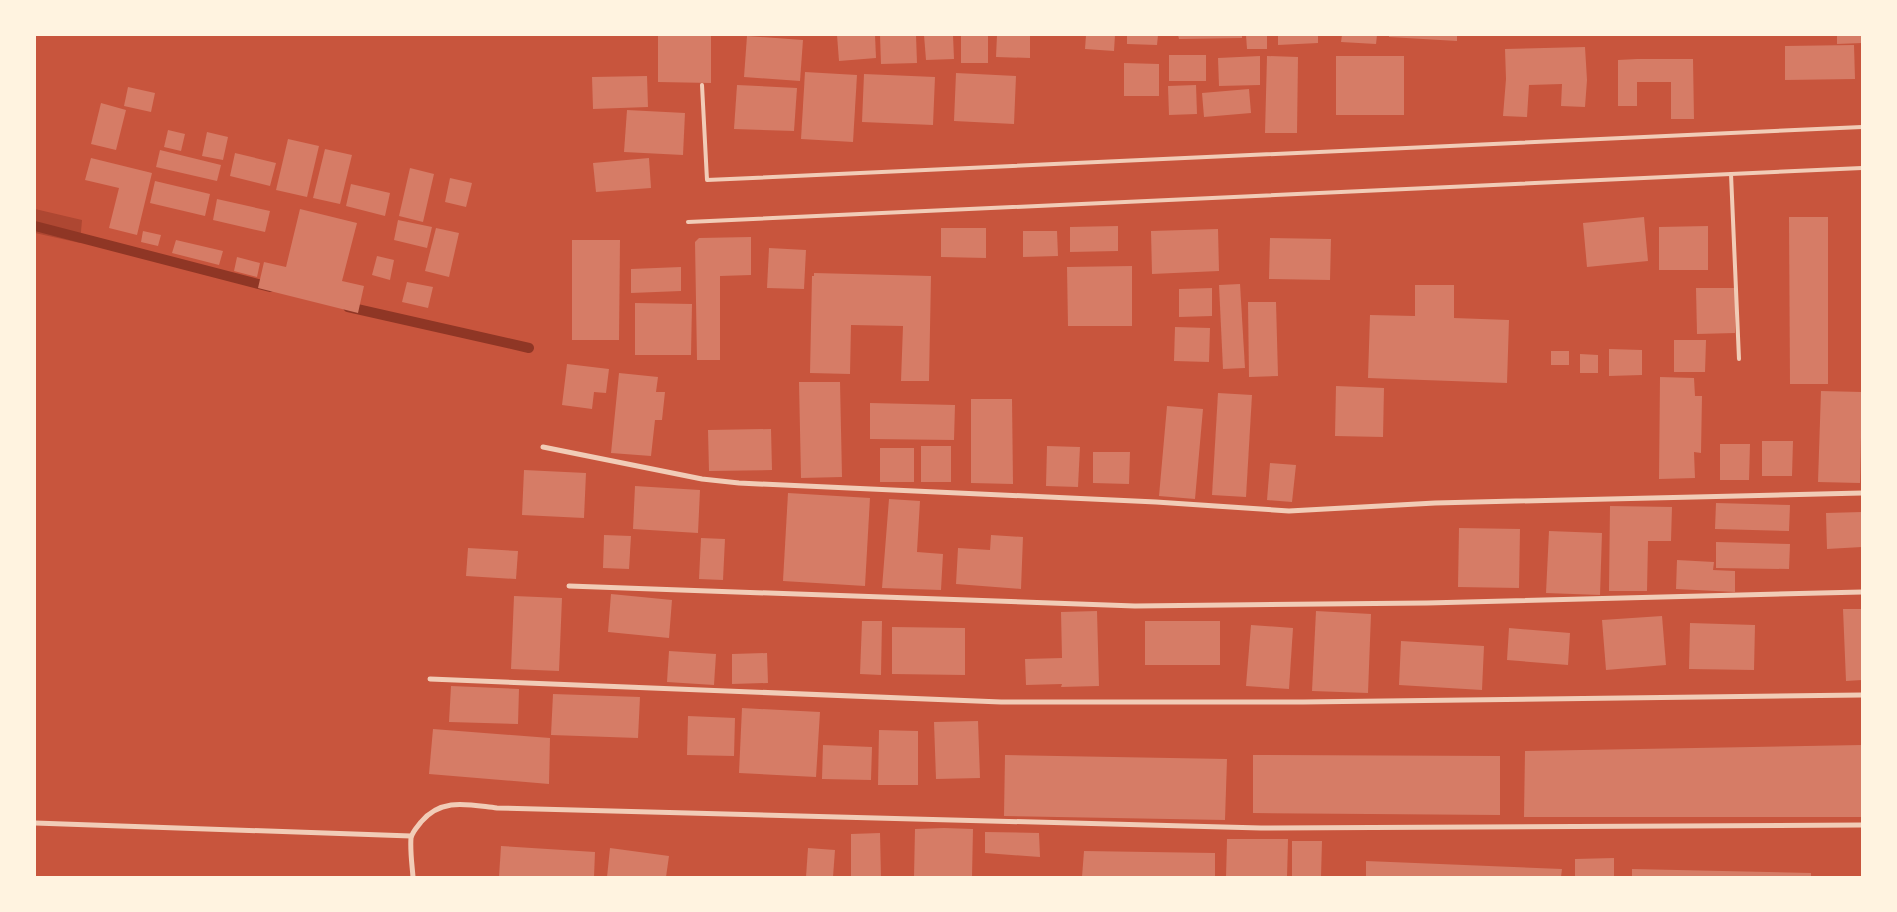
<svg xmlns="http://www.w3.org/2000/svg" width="1897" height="912" viewBox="0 0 1897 912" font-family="Karla,sans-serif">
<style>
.green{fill:#ae4732}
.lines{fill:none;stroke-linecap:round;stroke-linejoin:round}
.stream{stroke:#8f3625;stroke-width:10}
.building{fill:#d67c66}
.service{stroke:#f1ccb7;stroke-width:4}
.minor{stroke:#f1ccb7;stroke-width:5}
</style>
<rect width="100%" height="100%" fill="#c8553d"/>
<path class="green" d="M 35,209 L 82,220 L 80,243 L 35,233 Z"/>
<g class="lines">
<g class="stream">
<path d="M 35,226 L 270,287"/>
<path d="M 348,307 L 529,348"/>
</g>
</g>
<g class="building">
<path d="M 837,35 L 875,35 L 876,58 L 839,61 Z"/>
<path d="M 880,35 L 916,35 L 917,63 L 881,64 Z"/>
<path d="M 924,35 L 953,35 L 954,59 L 926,60 Z"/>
<rect x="961" y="35" width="27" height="28"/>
<path d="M 997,35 L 1030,35 L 1030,58 L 996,57 Z"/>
<path d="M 1086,35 L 1115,35 L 1114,51 L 1085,49 Z"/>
<path d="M 1127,35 L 1158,35 L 1157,45 L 1127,44 Z"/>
<path d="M 1178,35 L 1242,35 L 1242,38 L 1179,39 Z"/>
<path d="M 1246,35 L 1267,35 L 1267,49 L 1247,49 Z"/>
<path d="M 1278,35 L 1318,35 L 1318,43 L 1278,45 Z"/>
<path d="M 1342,35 L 1377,35 L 1376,44 L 1341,42 Z"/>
<path d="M 1389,35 L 1457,35 L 1457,41 L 1389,37 Z"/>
<path d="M 1837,35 L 1862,35 L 1862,43 L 1837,44 Z"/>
<path d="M 658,36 L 711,36 L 711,83 L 658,82 Z"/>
<path d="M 747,36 L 803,40 L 800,81 L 744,77 Z"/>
<path d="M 1854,45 L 1855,79 L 1785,80 L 1785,46 Z"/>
<path d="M 1585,47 L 1587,80 L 1585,107 L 1561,106 L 1562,84 L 1529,85 L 1527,117 L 1503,116 L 1506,79 L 1505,49 Z"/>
<rect x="1169" y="55" width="37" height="26"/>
<path d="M 1260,56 L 1260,85 L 1219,86 L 1218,58 Z"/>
<path d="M 1267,56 L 1298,57 L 1297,133 L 1265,133 Z"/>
<rect x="1336" y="56" width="68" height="59"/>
<path d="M 1637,59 L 1693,59 L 1694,119 L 1671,119 L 1671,82 L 1637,82 L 1637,106 L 1618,106 L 1618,60 Z"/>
<path d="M 1124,63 L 1159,64 L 1159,96 L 1124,96 Z"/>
<path d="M 805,72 L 857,75 L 853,142 L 801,139 Z"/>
<path d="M 956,73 L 1016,76 L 1014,124 L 954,121 Z"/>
<path d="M 864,74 L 935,77 L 933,125 L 862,122 Z"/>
<path d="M 647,76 L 648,107 L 593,109 L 592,77 Z"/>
<path d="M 737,85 L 797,88 L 794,131 L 734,129 Z"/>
<path d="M 1196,85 L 1197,114 L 1169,115 L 1168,86 Z"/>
<path d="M 128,87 L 155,93 L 151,112 L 124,106 Z"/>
<path d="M 1249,89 L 1251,113 L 1204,117 L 1202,93 Z"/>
<path d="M 101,103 L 126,110 L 116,150 L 91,144 Z"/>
<path d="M 627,110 L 685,113 L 683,155 L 624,152 Z"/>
<path d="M 168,130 L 185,134 L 181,151 L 164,147 Z"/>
<path d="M 207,132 L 228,137 L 223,160 L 202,156 Z"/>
<path d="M 288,139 L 319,146 L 307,197 L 276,190 Z"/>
<path d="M 325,149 L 352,155 L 340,204 L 313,198 Z"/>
<path d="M 160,150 L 221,165 L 217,181 L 156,167 Z"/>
<path d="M 235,153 L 276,163 L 270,186 L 230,176 Z"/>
<path d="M 91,158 L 152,173 L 137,235 L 109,228 L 119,188 L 85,180 Z"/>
<path d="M 649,158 L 651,188 L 596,192 L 593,163 Z"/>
<path d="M 410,168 L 434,174 L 423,222 L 399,216 Z"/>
<path d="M 450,178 L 472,183 L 466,207 L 445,202 Z"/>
<path d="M 155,181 L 210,194 L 205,216 L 150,203 Z"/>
<path d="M 351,184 L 390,193 L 385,216 L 346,206 Z"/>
<path d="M 217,199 L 270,211 L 265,232 L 213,220 Z"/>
<path d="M 300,209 L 357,223 L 342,281 L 364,286 L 358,313 L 258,288 L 264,262 L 286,267 Z"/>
<path d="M 1644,217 L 1648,261 L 1587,267 L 1583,223 Z"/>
<path d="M 1789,217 L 1828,217 L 1828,384 L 1790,384 Z"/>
<path d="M 398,220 L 432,227 L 427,248 L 394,240 Z"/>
<path d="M 1118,226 L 1118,251 L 1070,252 L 1070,227 Z"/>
<path d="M 1708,226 L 1708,270 L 1659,270 L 1659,227 Z"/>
<path d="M 436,228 L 459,233 L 449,277 L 425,271 Z"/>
<path d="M 941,228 L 986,228 L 986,258 L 941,257 Z"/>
<path d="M 1218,229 L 1219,271 L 1152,274 L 1151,231 Z"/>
<path d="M 143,231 L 161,235 L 158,246 L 141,242 Z"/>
<path d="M 1023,231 L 1057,231 L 1058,256 L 1023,257 Z"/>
<path d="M 751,237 L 751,275 L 720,276 L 720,360 L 697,360 L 695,242 L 699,238 Z"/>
<path d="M 1270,238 L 1331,239 L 1330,280 L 1269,279 Z"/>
<path d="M 176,240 L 223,251 L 219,265 L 172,253 Z"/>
<path d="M 572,240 L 620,240 L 619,340 L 572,340 Z"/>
<path d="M 769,248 L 806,250 L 804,289 L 767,288 Z"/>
<path d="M 377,256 L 394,260 L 390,280 L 372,275 Z"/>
<path d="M 237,257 L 260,263 L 257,277 L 234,271 Z"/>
<path d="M 1132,266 L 1132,326 L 1068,326 L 1067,267 Z"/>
<path d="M 681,267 L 681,291 L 631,293 L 631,269 Z"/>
<path d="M 814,273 L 931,276 L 929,381 L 901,381 L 903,326 L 851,325 L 850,374 L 810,373 L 812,276 L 814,276 Z"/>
<path d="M 407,282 L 433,287 L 428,308 L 402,302 Z"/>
<path d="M 1240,284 L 1245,368 L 1223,369 L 1219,285 Z"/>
<path d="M 1415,285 L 1454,285 L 1454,318 L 1509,320 L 1507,383 L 1368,378 L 1370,315 L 1415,316 Z"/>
<path d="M 1212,288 L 1212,316 L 1179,317 L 1179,289 Z"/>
<path d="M 1696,288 L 1735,288 L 1735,333 L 1697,334 Z"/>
<path d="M 1248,302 L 1276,302 L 1278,376 L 1249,377 Z"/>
<path d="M 635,303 L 692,304 L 691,355 L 635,355 Z"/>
<path d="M 1175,327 L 1210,328 L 1209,362 L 1174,361 Z"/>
<path d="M 1674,340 L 1706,340 L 1705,372 L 1674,372 Z"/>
<path d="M 1609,349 L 1642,350 L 1642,375 L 1609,376 Z"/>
<rect x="1551" y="351" width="18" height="14"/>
<path d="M 1580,354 L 1598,355 L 1598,373 L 1580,373 Z"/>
<path d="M 567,364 L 609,369 L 606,393 L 594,392 L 592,409 L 562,405 Z"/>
<path d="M 619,373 L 658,377 L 656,392 L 665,392 L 662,420 L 655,420 L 651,456 L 611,453 Z"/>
<path d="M 1660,377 L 1694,378 L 1695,396 L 1702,396 L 1701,453 L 1694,452 L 1695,478 L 1659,479 Z"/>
<path d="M 799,382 L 840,382 L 842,477 L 801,478 Z"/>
<path d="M 1336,386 L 1384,388 L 1383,437 L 1335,436 Z"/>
<path d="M 1821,391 L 1862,392 L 1860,483 L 1818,482 Z"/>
<path d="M 1218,393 L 1252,395 L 1246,497 L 1212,495 Z"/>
<path d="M 971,399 L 1012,399 L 1013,484 L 971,483 Z"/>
<path d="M 870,403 L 955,405 L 954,440 L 870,439 Z"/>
<path d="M 1167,406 L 1203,409 L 1195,499 L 1159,496 Z"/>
<path d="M 771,429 L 772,470 L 709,471 L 708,430 Z"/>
<path d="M 1762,441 L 1793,441 L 1792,476 L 1762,476 Z"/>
<path d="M 1720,444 L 1750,444 L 1749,480 L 1720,480 Z"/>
<rect x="921" y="446" width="30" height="36"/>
<path d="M 1047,446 L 1080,447 L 1078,487 L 1046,486 Z"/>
<rect x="880" y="448" width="34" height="34"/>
<path d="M 1093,452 L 1130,452 L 1129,484 L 1093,483 Z"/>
<path d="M 1270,463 L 1296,465 L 1292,502 L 1267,500 Z"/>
<path d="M 524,470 L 586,473 L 584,518 L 522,515 Z"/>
<path d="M 635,486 L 700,490 L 698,533 L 633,529 Z"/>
<path d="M 788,493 L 870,498 L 865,586 L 783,581 Z"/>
<path d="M 889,499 L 920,501 L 917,552 L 943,554 L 941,590 L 882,588 Z"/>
<path d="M 1716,503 L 1790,505 L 1789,531 L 1715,529 Z"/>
<path d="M 1610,506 L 1672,507 L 1671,541 L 1648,541 L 1647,591 L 1609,591 Z"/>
<path d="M 1862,512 L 1862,547 L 1827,549 L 1826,513 Z"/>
<path d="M 1459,528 L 1520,529 L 1519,588 L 1458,587 Z"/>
<path d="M 1549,531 L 1602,533 L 1600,595 L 1546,593 Z"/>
<path d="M 604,535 L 631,536 L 629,569 L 603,568 Z"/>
<path d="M 991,535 L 1023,537 L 1021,589 L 956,584 L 958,548 L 990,550 Z"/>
<path d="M 701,538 L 725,539 L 723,580 L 699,579 Z"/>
<path d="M 1716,542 L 1790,544 L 1789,569 L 1716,568 Z"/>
<path d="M 468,548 L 518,551 L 516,579 L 466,576 Z"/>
<path d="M 1677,560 L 1714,562 L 1713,570 L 1735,571 L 1735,592 L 1676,589 Z"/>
<path d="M 611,594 L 672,600 L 669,638 L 608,632 Z"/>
<path d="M 514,596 L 562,598 L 559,671 L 511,669 Z"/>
<path d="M 1843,609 L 1862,609 L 1862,680 L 1846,681 Z"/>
<path d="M 1097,611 L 1099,686 L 1061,687 L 1062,684 L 1026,685 L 1025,659 L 1062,658 L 1061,612 Z"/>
<path d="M 1316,611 L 1371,614 L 1368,693 L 1312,691 Z"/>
<path d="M 1662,616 L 1666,665 L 1606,670 L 1602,620 Z"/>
<path d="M 862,621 L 882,621 L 881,675 L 860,674 Z"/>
<rect x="1145" y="621" width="75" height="44"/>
<path d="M 1690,623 L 1755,625 L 1754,670 L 1689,669 Z"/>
<path d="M 1251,625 L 1293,628 L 1289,689 L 1246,686 Z"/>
<path d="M 892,627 L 965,628 L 965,675 L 892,674 Z"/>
<path d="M 1509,628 L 1570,633 L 1568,665 L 1507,660 Z"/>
<path d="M 1401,641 L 1484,646 L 1482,690 L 1399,685 Z"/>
<path d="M 669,651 L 716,654 L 714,685 L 667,682 Z"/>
<path d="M 767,653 L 768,683 L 732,684 L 732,654 Z"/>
<path d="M 451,686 L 519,689 L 518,724 L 449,722 Z"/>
<path d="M 553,694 L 640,697 L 638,738 L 551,735 Z"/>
<path d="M 742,708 L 820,712 L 816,777 L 739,773 Z"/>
<path d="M 688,716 L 735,718 L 734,756 L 687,755 Z"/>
<path d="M 978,721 L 980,778 L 936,779 L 934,722 Z"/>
<path d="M 433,729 L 550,738 L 549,784 L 429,774 Z"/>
<path d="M 879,730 L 918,731 L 918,785 L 878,785 Z"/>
<path d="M 823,745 L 872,747 L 871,780 L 822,779 Z"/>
<path d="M 1862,745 L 1862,817 L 1524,817 L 1525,751 Z"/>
<path d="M 1005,755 L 1227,759 L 1225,820 L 1004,816 Z"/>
<path d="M 1253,755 L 1500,756 L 1500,815 L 1253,813 Z"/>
<path d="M 944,828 L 973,829 L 972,877 L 914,877 L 915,829 Z"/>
<path d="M 985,832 L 1039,833 L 1040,857 L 985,853 Z"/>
<path d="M 880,833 L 881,877 L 851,877 L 851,834 Z"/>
<path d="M 1227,839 L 1288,839 L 1287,877 L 1226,877 Z"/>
<path d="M 1292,841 L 1322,841 L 1321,877 L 1292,877 Z"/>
<path d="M 501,846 L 595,852 L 594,877 L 499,877 Z"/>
<path d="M 610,848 L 669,856 L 666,877 L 607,877 Z"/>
<path d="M 808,848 L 835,850 L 833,877 L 806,877 Z"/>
<path d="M 1084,851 L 1215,853 L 1215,877 L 1082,877 Z"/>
<path d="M 1614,858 L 1614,877 L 1575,877 L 1575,859 Z"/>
<path d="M 1366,861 L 1562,869 L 1561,877 L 1366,877 Z"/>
<path d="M 1632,869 L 1811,873 L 1811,877 L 1632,877 Z"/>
</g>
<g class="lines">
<g class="service">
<path d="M 702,85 L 707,180 L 1862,127"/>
<path d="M 1731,174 L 1739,359"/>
<path d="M 688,222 L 1862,168"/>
</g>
<g class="minor">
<path d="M 543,447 L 702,479 L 739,483 L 1156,502 L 1289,511 L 1435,503 L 1862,493"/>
<path d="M 569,586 L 1135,606 L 1427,603 L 1862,592"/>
<path d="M 430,679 L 1001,702 L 1303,702 L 1862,695"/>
<path d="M 35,823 L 411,836"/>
<path d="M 413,877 C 412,864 410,851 411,838 C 412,832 418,826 421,822 C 442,797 469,805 497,808 L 1261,828 L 1862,825"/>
</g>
</g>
<rect width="1897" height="912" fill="none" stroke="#fff3e0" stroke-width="72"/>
</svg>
